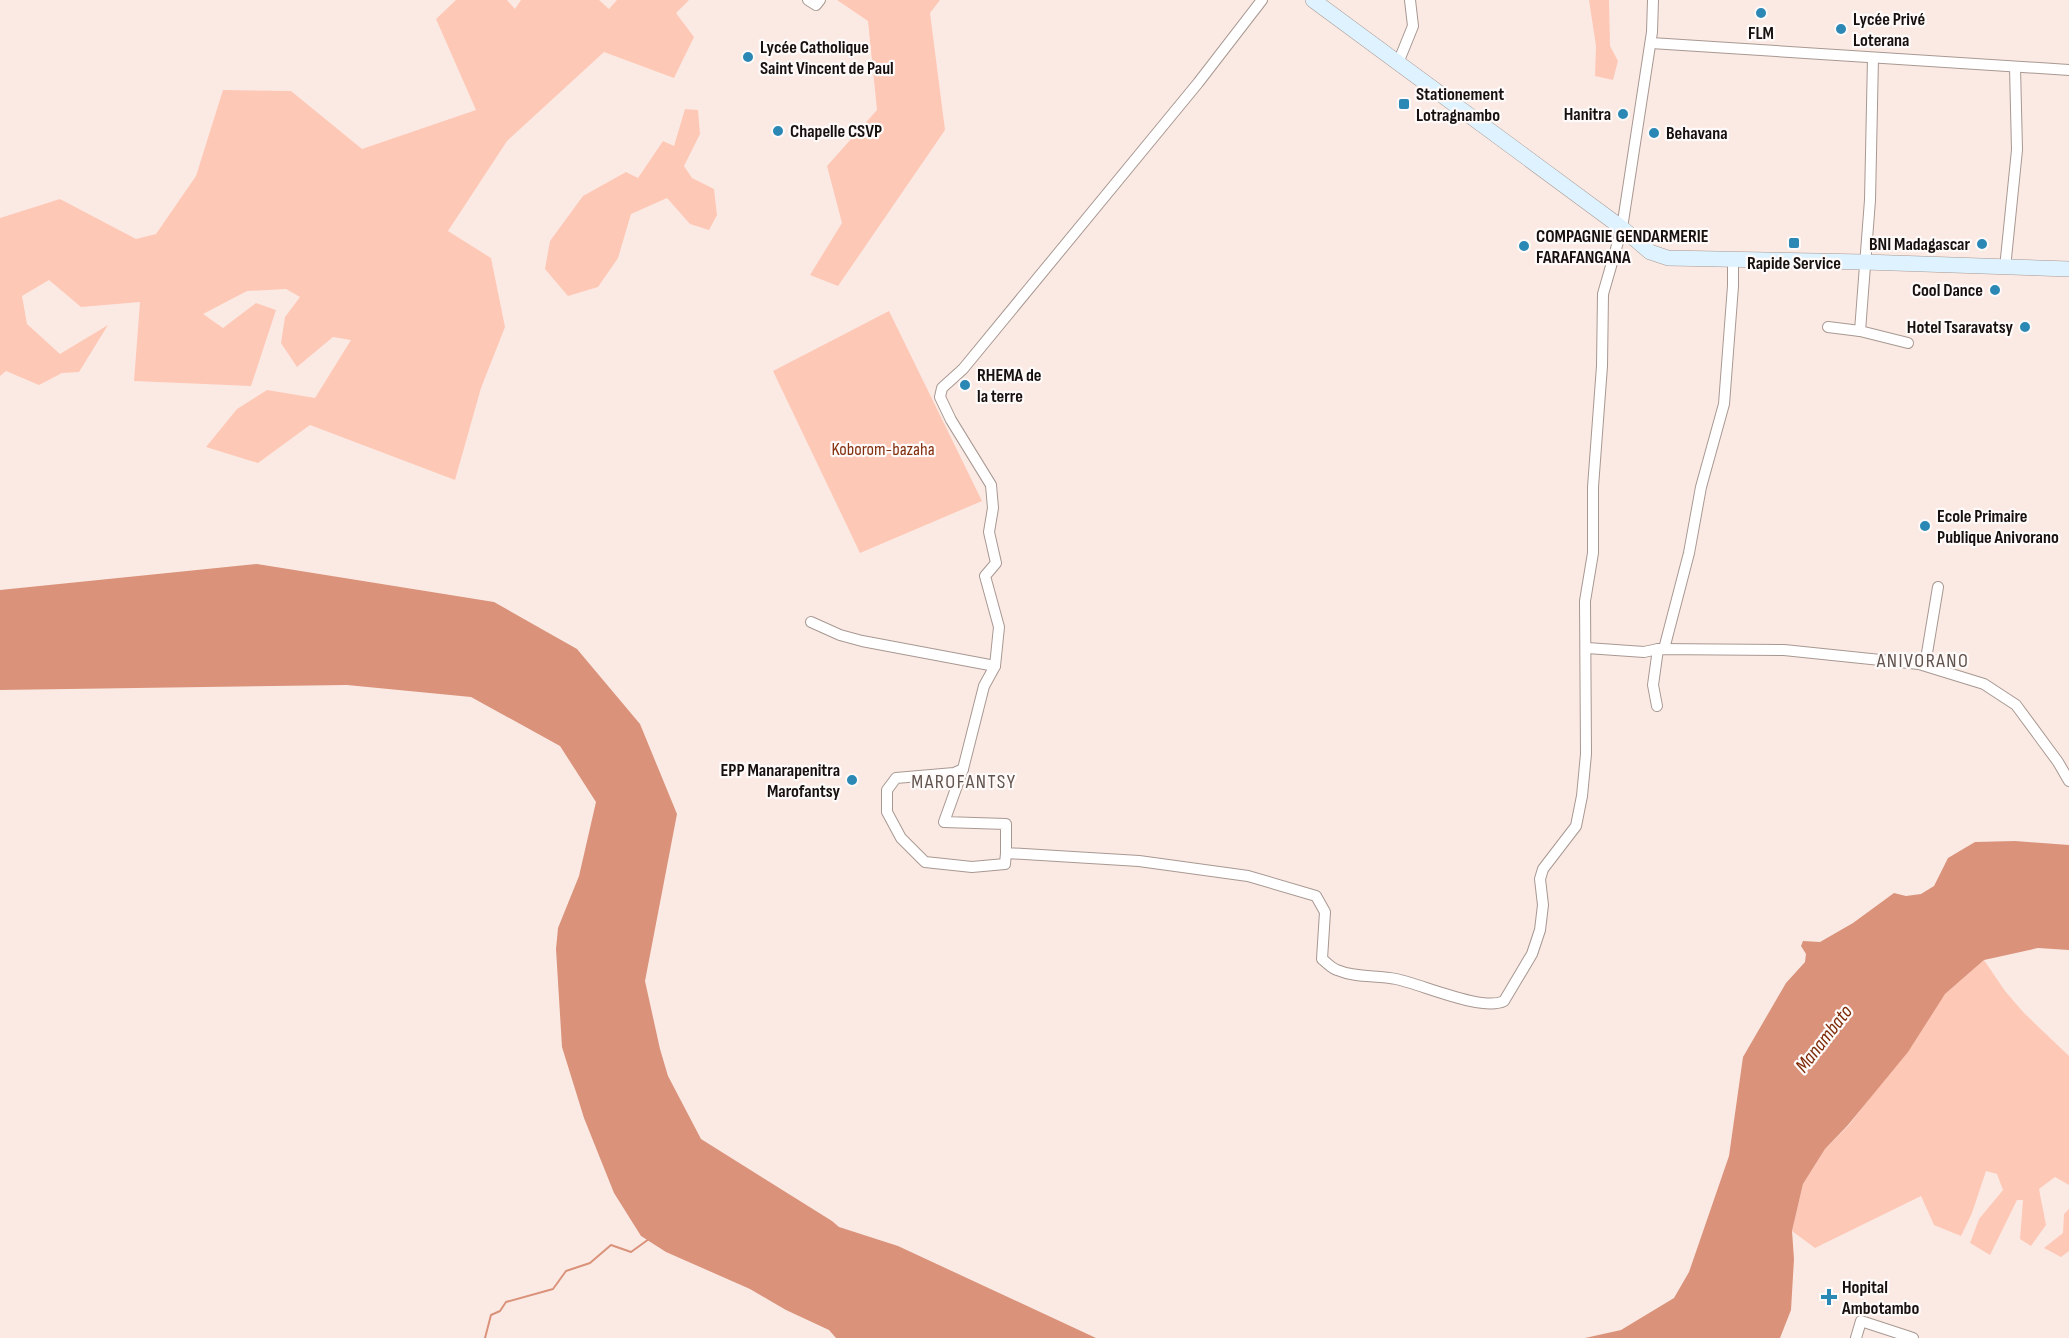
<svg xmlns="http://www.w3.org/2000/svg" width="2069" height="1338" viewBox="0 0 2069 1338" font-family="'Sofia Sans Condensed',sans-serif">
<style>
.green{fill:#fec8b6}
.water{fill:#da927a}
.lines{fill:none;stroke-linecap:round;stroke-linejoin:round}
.stream{stroke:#da927a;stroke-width:2}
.minor-casing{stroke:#a89892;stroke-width:12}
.secondary-casing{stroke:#a89892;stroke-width:16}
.minor{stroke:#fff;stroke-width:10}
.secondary{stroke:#def3ff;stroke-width:15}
.poi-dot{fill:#2b88b5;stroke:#fefaf9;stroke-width:2}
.labels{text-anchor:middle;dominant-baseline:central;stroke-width:4.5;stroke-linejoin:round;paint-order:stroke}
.poi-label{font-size:18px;font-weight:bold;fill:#16100e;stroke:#fefaf9;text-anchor:start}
.park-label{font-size:18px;fill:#832f0e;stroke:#fefaf9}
.neighbourhood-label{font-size:20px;letter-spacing:1.5px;fill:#61534e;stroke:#fefaf9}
.water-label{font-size:20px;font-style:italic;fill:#7e2a07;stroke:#fefaf9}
</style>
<rect width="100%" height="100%" fill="#fbeae4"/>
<g class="green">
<path d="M 456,0 L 507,0 L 515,9 L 521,0 L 599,0 L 609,9 L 617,0 L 689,0 L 676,13 L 694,37 L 674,78 L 604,52 L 507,141 L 448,231 L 491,258 L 505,327 L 481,388 L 455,480 L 310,425 L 258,463 L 206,447 L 237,409 L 267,390 L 315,398 L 351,340 L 333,337 L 297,367 L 281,343 L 285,317 L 300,297 L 286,289 L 247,291 L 203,314 L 223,328 L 256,303 L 276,310 L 251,386 L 134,381 L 140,302 L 81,307 L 49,280 L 22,296 L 27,324 L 60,354 L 108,325 L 79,372 L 62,373 L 39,385 L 6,371 L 0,376 L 0,218 L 60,199 L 136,239 L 156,234 L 196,176 L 223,90 L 291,91 L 362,149 L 476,110 L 436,19 Z"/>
<path d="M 837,0 L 940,0 L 930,13 L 945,130 L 838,286 L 810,275 L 842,223 L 827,166 L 877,110 L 868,21 Z"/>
<path d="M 1589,0 L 1609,0 L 1610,46 L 1618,61 L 1613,80 L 1595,76 L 1596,46 Z"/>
<path d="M 685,109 L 698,110 L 700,134 L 684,166 L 692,178 L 714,189 L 717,215 L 709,230 L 690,224 L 667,198 L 631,214 L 618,258 L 598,287 L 568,296 L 545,269 L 550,241 L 583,196 L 626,172 L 638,178 L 663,141 L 674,146 Z"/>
<path d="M 889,311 L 982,501 L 860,553 L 773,371 Z"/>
<path d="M 1984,960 L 2005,991 L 2024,1013 L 2069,1056 L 2069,1185 L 2055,1177 L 2039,1189 L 2046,1225 L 2031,1246 L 2020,1239 L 2023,1200 L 2017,1200 L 1990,1255 L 1970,1243 L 1979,1219 L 2003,1190 L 1997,1174 L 1986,1171 L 1972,1213 L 1961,1236 L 1934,1225 L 1921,1196 L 1815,1248 L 1792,1231 L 1803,1184 L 1825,1149 L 1849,1125 L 1875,1091 L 1945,994 Z"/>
<path d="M 2069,1209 L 2069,1251 L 2061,1257 L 2044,1248 L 2063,1233 L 2064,1214 Z"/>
</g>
<g class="water">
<path d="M 257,564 L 494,602 L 577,649 L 640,724 L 677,814 L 645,981 L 660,1049 L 668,1076 L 701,1139 L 832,1221 L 839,1227 L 898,1246 L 1096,1338 L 836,1338 L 829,1330 L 786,1310 L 750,1289 L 666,1252 L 641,1236 L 614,1193 L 584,1118 L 562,1047 L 556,949 L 558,928 L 579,876 L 596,802 L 560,746 L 471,697 L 347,685 L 0,690 L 0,590 Z"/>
<path d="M 2015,841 L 2069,845 L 2069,950 L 2038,948 L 1984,960 L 1945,994 L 1908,1052 L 1848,1125 L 1825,1149 L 1803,1184 L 1792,1231 L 1794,1259 L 1791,1310 L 1780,1338 L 1585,1338 L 1621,1330 L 1674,1298 L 1689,1272 L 1729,1156 L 1743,1057 L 1786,983 L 1805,962 L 1806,954 L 1801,946 L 1803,941 L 1820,942 L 1853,923 L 1894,893 L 1906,896 L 1921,894 L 1934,886 L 1948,858 L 1975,842 Z"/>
</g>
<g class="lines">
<path class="stream" d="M 485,1338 L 491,1315 L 500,1311 L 506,1302 L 553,1289 L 566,1271 L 590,1263 L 611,1245 L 631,1252 L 649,1239"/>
<defs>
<g id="minor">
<path d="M 808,0 L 816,5 L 820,0"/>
<path d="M 1651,43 L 2069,70"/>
<path d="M 1398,63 L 1413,26 L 1410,0"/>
<path d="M 2005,268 L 2017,150 L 2015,67"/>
<path d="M 1828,327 L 1860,331 L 1908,343"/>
<path d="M 1860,331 L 1870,200 L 1873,58"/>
<path d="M 811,622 L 840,635 L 862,641 L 995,666"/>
<path d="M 1587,648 L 1644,652 L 1658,649 L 1784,650 L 1919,664 L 1984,684 L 2016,705 L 2058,762 L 2069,781"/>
<path d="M 1664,649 L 1689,553 L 1701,487 L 1724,404 L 1733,286 L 1733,259"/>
<path d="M 1925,665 L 1938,587"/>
<path d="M 1657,706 L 1653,685 L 1658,649"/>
<path d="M 963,769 L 944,822 L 1006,824 L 1006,853 L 1139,861 L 1248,876 L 1316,896 L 1325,912 L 1322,959 C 1327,963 1331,968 1337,970 C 1356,978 1377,975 1396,979 C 1421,984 1483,1012 1504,1001 L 1532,954 L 1540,930 L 1543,905 L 1540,879 L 1543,869 L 1576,826 L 1582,796 L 1586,754 L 1585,601 L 1593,553 L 1593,487 L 1602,366 L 1603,294 L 1622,228 L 1652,32 L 1653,0"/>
<path d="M 1006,853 L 1005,864 L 972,867 L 925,862 L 901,838 L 887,812 L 887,790 L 896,778 L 954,773 L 963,769 L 984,686 L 995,666 L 999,627 L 985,576 L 996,563 L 989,532 L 993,508 L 991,485 L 951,420 L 940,397 L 942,388 L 963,369 L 1198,83 L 1262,0"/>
<path d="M 1856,1338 L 1861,1321 L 1913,1338"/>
</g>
<path id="secondary" d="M 1313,0 L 1622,228 L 1650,252 L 1668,258 L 1864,262 L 2069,269"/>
</defs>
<use href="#minor" class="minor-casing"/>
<use href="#secondary" class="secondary-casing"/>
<use href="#minor" class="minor"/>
<use href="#secondary" class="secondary"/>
</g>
<g class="poi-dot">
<circle cx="1761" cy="13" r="6"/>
<circle cx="1841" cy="29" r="6"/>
<circle cx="748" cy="57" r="6"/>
<rect x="1398" y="98" width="12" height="12" rx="3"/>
<circle cx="1623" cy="114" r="6"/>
<circle cx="778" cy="131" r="6"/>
<circle cx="1654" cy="133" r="6"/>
<rect x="1788" y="237" width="12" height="12" rx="3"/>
<circle cx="1982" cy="244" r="6"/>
<circle cx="1524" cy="246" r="6"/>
<circle cx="1995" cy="290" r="6"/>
<circle cx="2025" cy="327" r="6"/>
<circle cx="965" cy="385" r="6"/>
<circle cx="1925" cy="526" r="6"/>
<circle cx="852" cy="780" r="6"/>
<path d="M1826 1288h6v6h6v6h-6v6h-6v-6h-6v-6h6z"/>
</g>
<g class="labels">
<g class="poi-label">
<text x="1853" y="19">Lycée Privé<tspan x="1853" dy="21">Loterana</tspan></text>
<text x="1761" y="33" text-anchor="middle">FLM</text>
<text x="760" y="47">Lycée Catholique<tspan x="760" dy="21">Saint Vincent de Paul</tspan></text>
<text x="1416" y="94">Stationement<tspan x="1416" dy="21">Lotragnambo</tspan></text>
<text x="1611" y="114" text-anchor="end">Hanitra</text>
<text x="790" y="131">Chapelle CSVP</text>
<text x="1666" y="133">Behavana</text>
<text x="1536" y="236">COMPAGNIE GENDARMERIE<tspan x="1536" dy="21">FARAFANGANA</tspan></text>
<text x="1970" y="244" text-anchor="end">BNI Madagascar</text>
<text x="1794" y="263" text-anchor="middle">Rapide Service</text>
<text x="1983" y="290" text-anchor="end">Cool Dance</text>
<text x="2013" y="327" text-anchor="end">Hotel Tsaravatsy</text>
<text x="977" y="375">RHEMA de<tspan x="977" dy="21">la terre</tspan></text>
<text x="1937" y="516">Ecole Primaire<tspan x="1937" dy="21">Publique Anivorano</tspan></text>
<text x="840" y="770" text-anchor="end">EPP Manarapenitra<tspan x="840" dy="21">Marofantsy</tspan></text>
<text x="1842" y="1287">Hopital<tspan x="1842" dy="21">Ambotambo</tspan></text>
</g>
<g class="park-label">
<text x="883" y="449">Koborom-bazaha</text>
</g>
<g class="neighbourhood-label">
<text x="1923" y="661">ANIVORANO</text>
<text x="964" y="782">MAROFANTSY</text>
</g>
<g class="water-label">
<text transform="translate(1824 1039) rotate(-52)">Manambato</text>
</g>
</g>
</svg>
